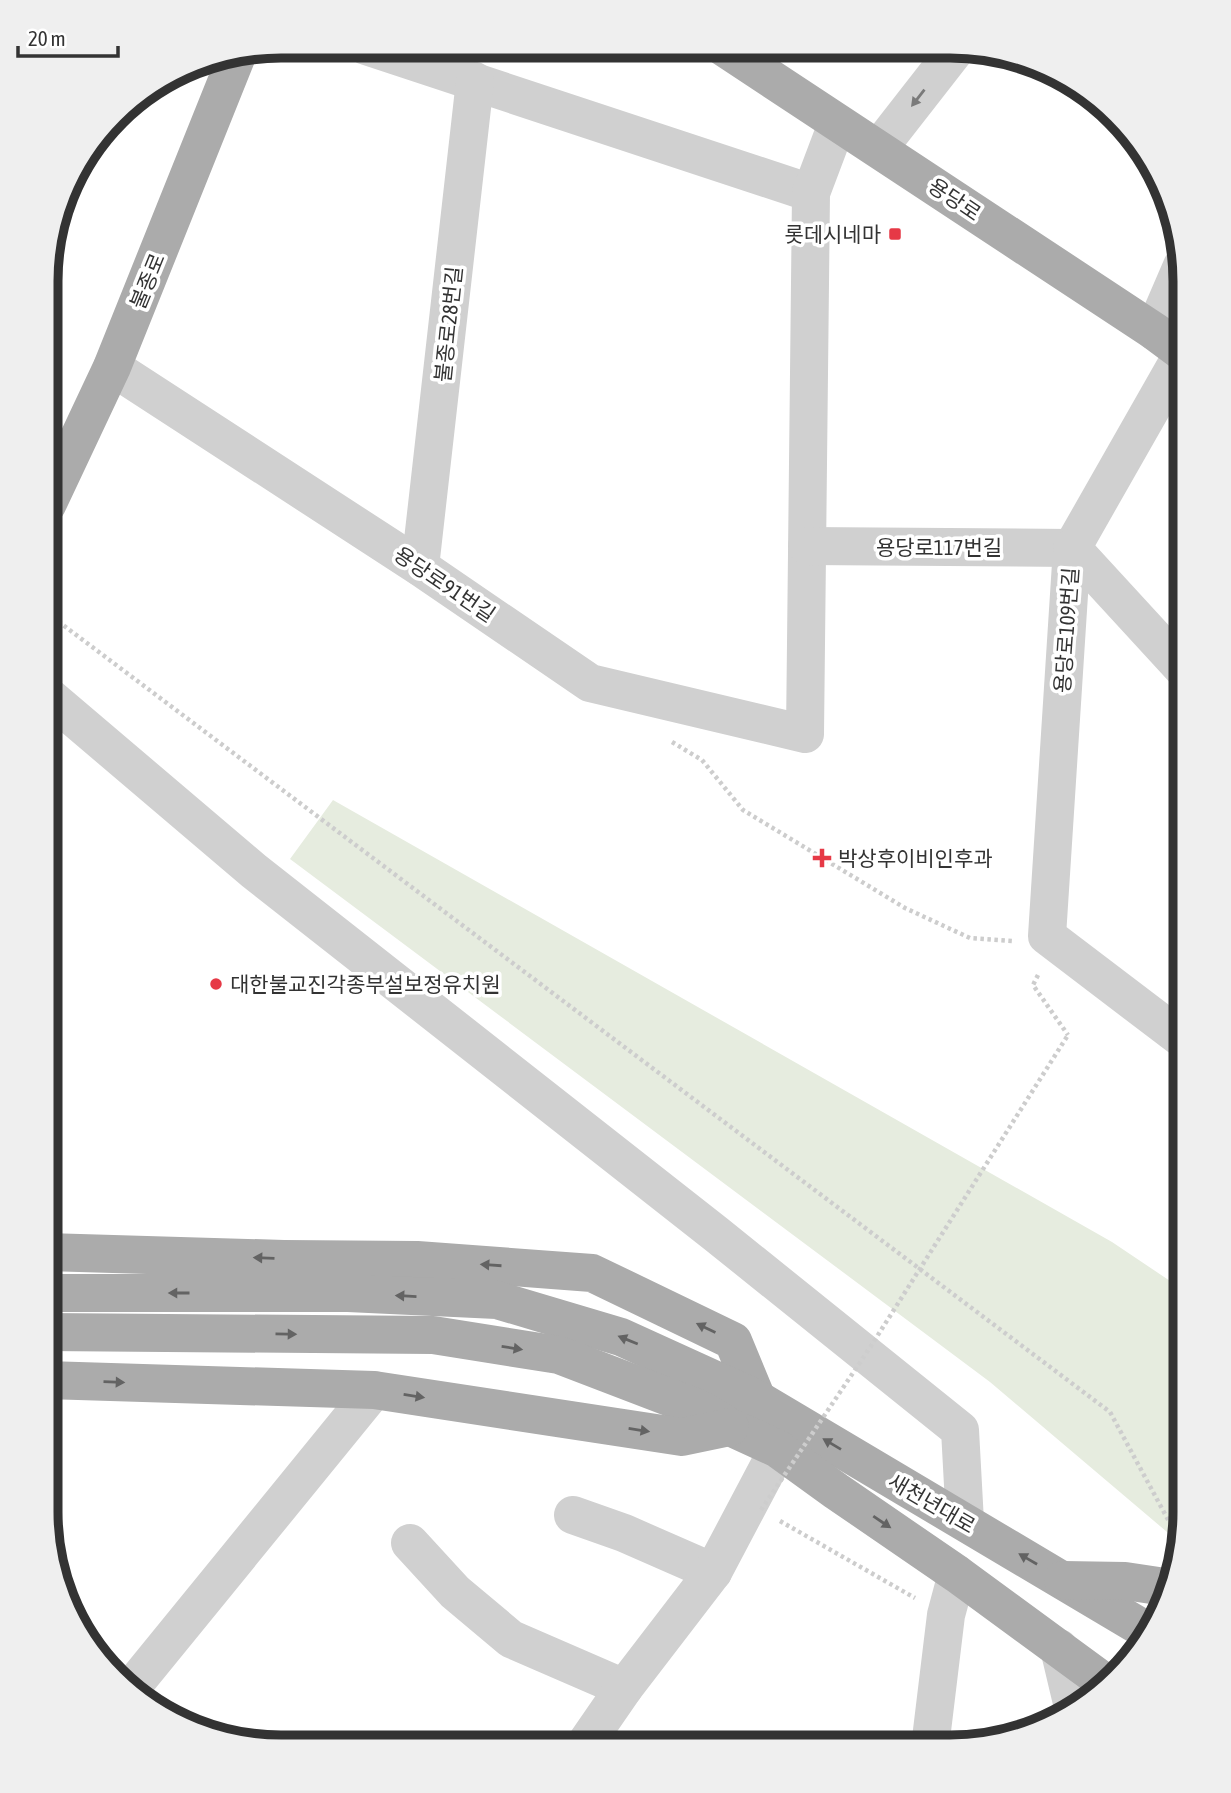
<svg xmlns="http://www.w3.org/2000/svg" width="1231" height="1793" viewBox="0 0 1231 1793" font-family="'Asap Condensed','Noto Sans KR',sans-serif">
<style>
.green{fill:#e6ecdf}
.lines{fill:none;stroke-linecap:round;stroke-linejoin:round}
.path{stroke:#cdcdcd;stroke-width:4.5;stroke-dasharray:3.5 3.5;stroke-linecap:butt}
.minor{stroke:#d0d0d0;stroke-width:38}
.major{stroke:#ababab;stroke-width:38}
.path-bridge{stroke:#cdcdcd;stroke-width:4.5;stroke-dasharray:3.5 3.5;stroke-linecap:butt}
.oneway{fill:#7a7a7a}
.oneway2{fill:#636363}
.poi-dot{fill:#e63946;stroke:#fff;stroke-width:2.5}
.labels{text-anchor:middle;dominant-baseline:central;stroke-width:7;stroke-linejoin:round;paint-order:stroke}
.street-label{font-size:21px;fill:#333;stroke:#fff}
.poi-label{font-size:21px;fill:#333;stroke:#fff;text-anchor:start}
.rim{fill:none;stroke:#333;stroke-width:9}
</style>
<rect width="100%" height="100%" fill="#fff"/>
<path class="green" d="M 333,800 L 1112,1242 L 1185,1291 L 1185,1528 L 1180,1543 L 990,1382 L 290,859 Z"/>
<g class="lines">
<g class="path">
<path d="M 47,613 L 1110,1412 L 1180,1542"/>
<path d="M 672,742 L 702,760 L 743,810 L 905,908 L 970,938 L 1013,941"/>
<path d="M 1038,975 L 1033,985 L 1068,1035"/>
<path d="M 780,1521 L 915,1598"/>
</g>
<g class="minor">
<path d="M 366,46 L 811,193"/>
<path d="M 879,148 L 957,48"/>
<path d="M 1154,331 L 1182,266"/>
<path d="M 1183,353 L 1072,548 L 1047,936 L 1185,1041"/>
<path d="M 112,367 L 420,567 L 590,683 L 805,734 L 811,193 L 837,124"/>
<path d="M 807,546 L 1072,548"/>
<path d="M 1072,548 L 1185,671"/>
<path d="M 420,567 L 475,81"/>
<path d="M 47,695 L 254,871 L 716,1234 L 960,1430 L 965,1522"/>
<path d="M 573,1515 L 624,1533 L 713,1572"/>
<path d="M 410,1543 L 455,1592 L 511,1639 L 624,1688"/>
<path d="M 1059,1648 L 1073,1707"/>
<path d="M 132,1687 L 374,1390"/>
<path d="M 584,1746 L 624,1688 L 713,1572 L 778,1449"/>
<path d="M 930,1747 L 946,1615 L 957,1574"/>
</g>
<g class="major">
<path d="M 723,47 L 1154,331 L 1185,354"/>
<path d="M 47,505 L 112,367 L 238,53"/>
<path d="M 46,1252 L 284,1259 L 417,1260 L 592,1273 L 733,1341 L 757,1399"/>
<path d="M 46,1293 L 348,1293 L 497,1300 L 621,1337 L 757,1399 L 1149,1632"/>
<path d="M 46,1332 L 433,1335 L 559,1355 L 700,1409 L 730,1427 L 778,1449 L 836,1491 L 957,1574 L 1103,1681"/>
<path d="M 46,1380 L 374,1390 L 682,1437 L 730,1427"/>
<path d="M 1063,1580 L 1125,1581 L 1165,1587"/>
</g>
<path class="path-bridge" d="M 761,1510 L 871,1346 L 1068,1035"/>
</g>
<defs><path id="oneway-solid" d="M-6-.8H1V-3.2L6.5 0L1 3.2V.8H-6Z" transform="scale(1.75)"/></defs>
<use class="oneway" href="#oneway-solid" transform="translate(918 98) rotate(128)"/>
<g class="oneway2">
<use href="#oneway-solid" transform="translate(264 1258) rotate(-178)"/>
<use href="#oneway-solid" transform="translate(491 1265) rotate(-176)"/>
<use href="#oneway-solid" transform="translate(179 1293) rotate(-180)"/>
<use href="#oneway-solid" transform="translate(406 1296) rotate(-177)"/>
<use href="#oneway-solid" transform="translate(706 1328) rotate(-154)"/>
<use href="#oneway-solid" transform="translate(286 1334) rotate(1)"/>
<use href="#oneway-solid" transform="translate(628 1340) rotate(-158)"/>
<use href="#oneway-solid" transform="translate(512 1348) rotate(9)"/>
<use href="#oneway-solid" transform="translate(114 1382) rotate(2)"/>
<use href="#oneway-solid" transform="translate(414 1396) rotate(9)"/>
<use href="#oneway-solid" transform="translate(639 1430) rotate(9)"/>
<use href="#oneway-solid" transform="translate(832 1444) rotate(-149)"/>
<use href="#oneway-solid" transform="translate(882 1522) rotate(34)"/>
<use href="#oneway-solid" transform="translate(1028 1559) rotate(-150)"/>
</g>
<g class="poi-dot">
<rect x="888" y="227" width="14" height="14" rx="3.5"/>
<path d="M818.5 847.5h7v7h7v7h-7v7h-7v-7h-7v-7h7z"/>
<circle cx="216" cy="984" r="7"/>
</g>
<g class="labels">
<g class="street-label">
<text transform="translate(955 199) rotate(34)">용당로</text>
<text transform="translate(147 281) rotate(-68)">불종로</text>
<text transform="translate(448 324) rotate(-84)">불종로28번길</text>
<text x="939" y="547">용당로117번길</text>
<text transform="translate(445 584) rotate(34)">용당로91번길</text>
<text transform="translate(1066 630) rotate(-86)">용당로109번길</text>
<text transform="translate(932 1503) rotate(30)">새천년대로</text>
</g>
<g class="poi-label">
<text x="881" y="234" text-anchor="end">롯데시네마</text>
<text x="838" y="858">박상후이비인후과</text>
<text x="230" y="984">대한불교진각종부설보정유치원</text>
</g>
</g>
<path d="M0 0H1231V1793H0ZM281 58H950A223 223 0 0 1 1173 281V1512A223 223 0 0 1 950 1735H281A223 223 0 0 1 58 1512V281A223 223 0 0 1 281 58Z" fill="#efefef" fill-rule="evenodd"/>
<path class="rim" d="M281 58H950A223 223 0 0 1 1173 281V1512A223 223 0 0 1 950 1735H281A223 223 0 0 1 58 1512V281A223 223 0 0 1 281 58Z"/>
<path d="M18 46v10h100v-10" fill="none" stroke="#333333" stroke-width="3.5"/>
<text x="28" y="46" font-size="21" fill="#333333" stroke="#ffffff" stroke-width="5" paint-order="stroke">20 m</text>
</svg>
